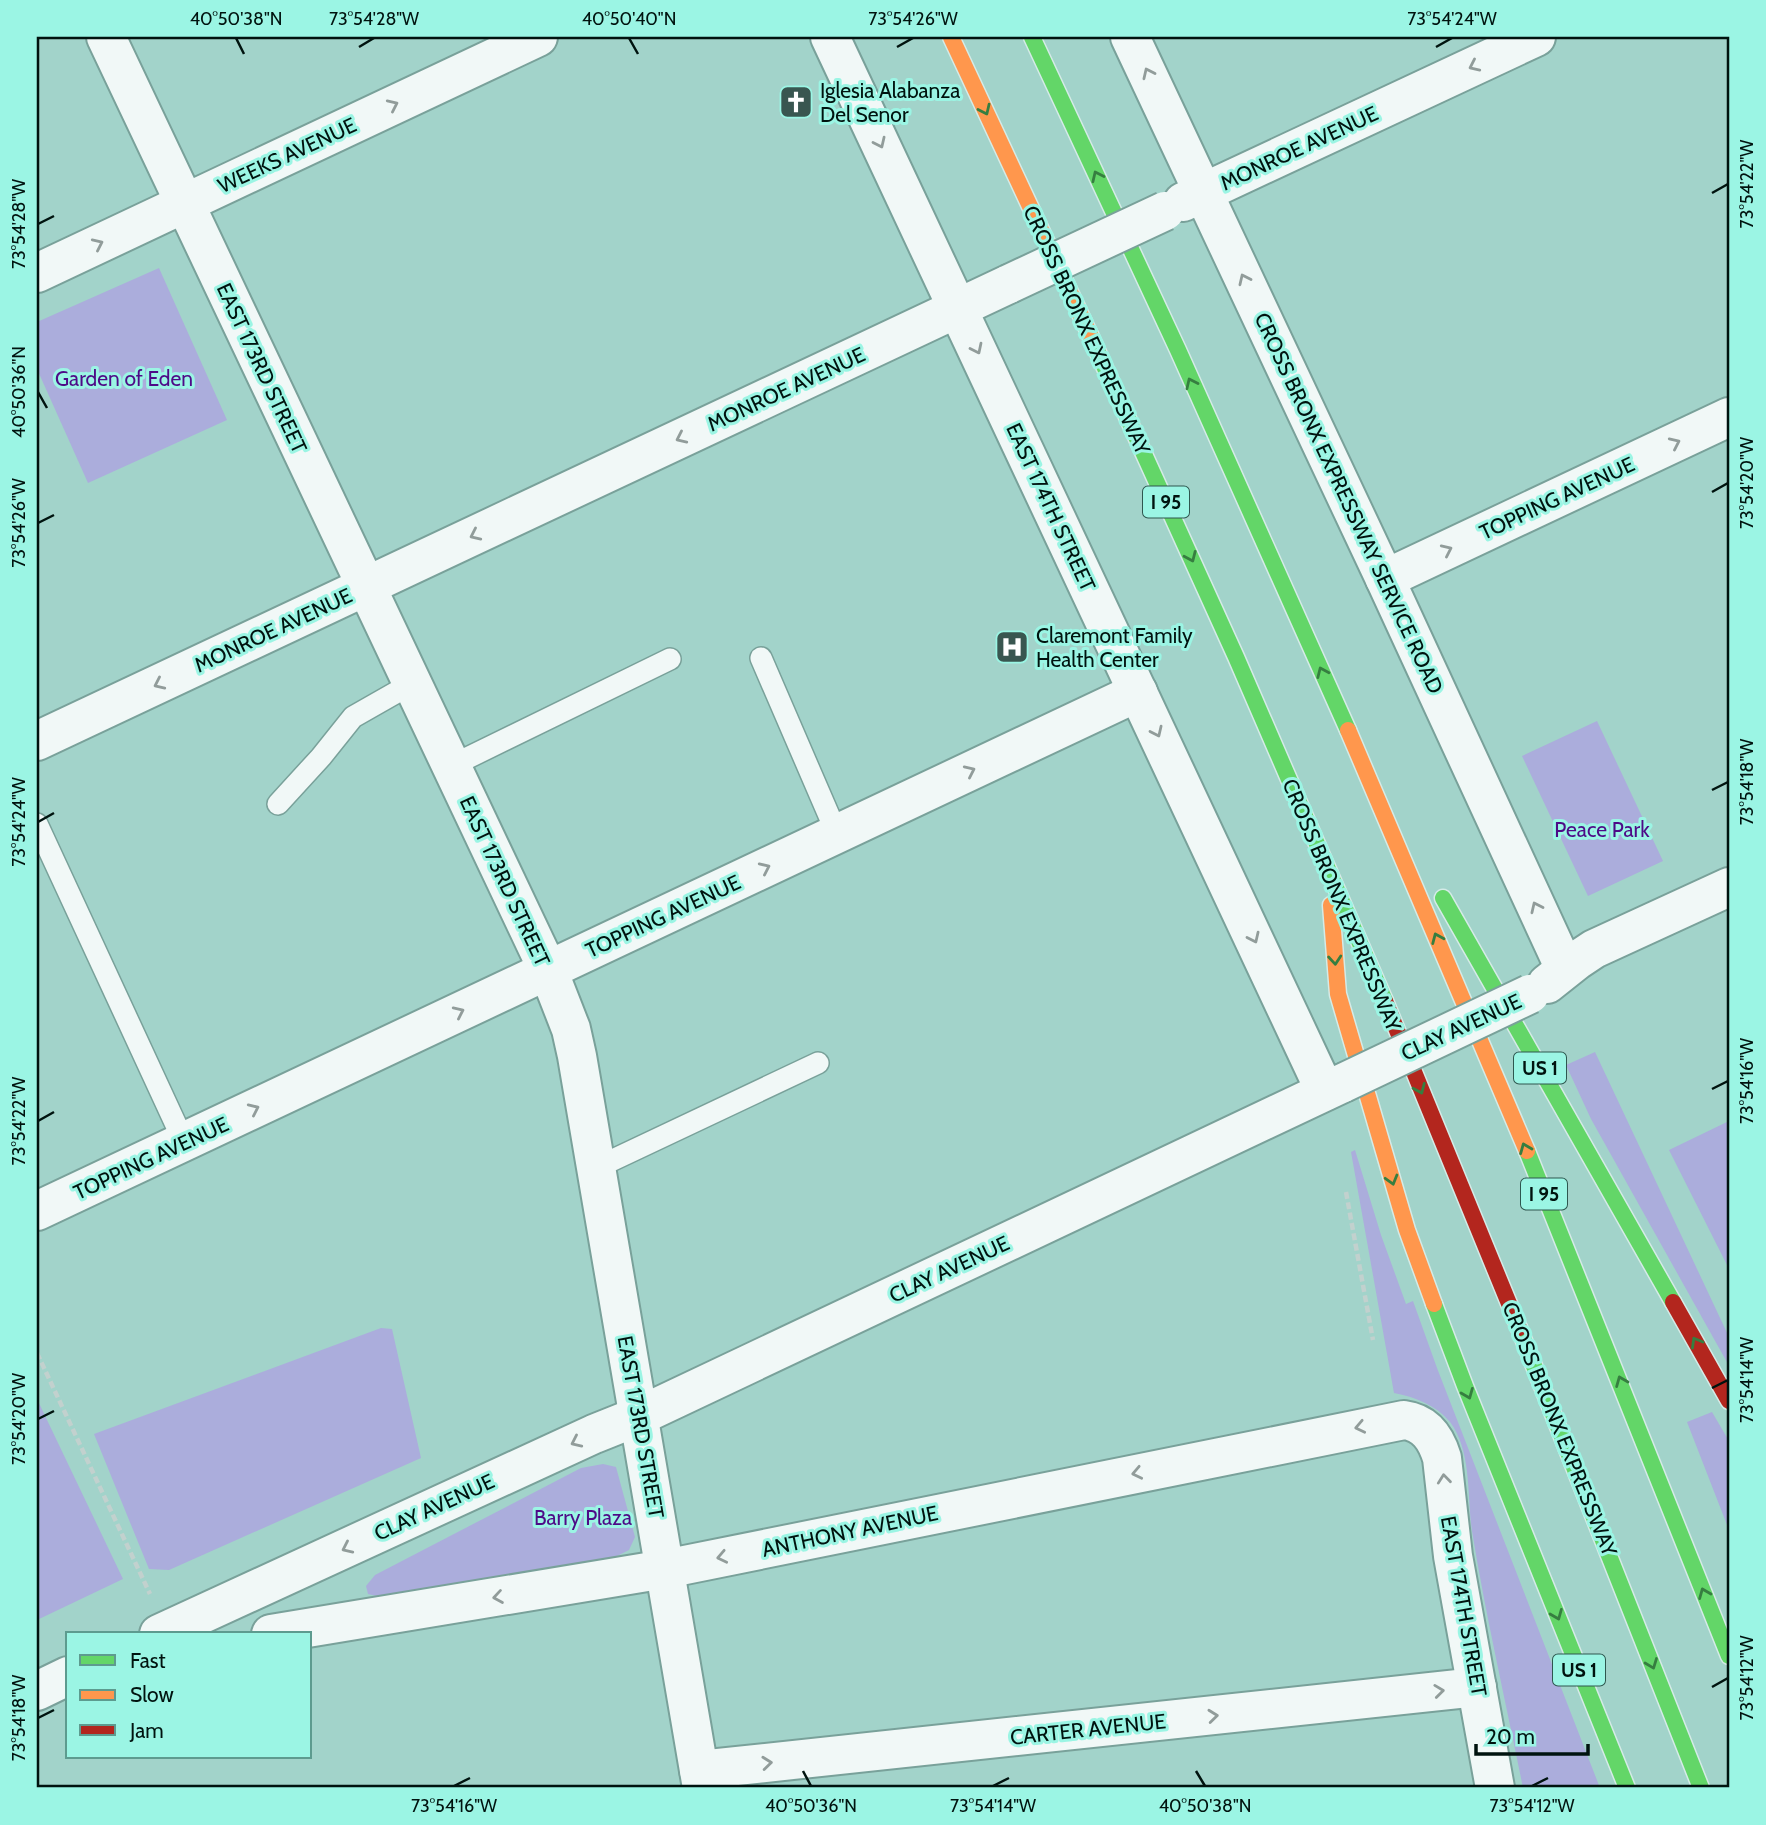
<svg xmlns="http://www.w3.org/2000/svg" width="1766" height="1825" viewBox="0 0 1766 1825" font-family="Cabin,sans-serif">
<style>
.green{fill:#abaddc}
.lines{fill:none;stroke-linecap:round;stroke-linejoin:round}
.lane-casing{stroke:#79a19a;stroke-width:24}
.street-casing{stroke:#79a19a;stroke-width:42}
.fast-casing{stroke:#d5ebe7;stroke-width:19}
.slow-casing{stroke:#d5ebe7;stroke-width:19}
.jam-casing{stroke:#d5ebe7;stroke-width:19}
.path{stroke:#c2d1ce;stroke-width:4.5;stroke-dasharray:7 3.5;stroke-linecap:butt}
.lane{stroke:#f1f8f7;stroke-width:21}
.street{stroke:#f1f8f7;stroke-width:38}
.fast{stroke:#63d668;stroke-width:16}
.slow{stroke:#ff974d;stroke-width:16}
.jam{stroke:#b3261e;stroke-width:16}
.street-bridge-casing{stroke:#79a19a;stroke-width:42;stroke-linecap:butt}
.street-bridge{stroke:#f1f8f7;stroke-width:38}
.oneway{stroke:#919c9a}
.oneway2{stroke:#367e40}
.ticks{fill:none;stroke:#00130f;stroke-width:2.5}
.labels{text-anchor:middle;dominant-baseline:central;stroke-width:6;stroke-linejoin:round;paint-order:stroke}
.shield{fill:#9bf5e4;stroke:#2e574f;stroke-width:2}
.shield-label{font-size:19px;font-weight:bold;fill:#00130f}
.poi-label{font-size:21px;fill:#00130f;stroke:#9bf5e4;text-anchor:start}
.street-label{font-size:21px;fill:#00130f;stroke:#9bf5e4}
.park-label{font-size:21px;fill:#4e0b87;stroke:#9bf5e4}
.neatline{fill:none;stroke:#00130f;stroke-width:2.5}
.ticks-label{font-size:18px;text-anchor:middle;fill:#00130f}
</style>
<rect width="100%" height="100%" fill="#a2d3ca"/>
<g class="green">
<path d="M 159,268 L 227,420 L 88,483 L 37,369 L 37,322 Z"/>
<path d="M 1597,721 L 1663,861 L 1588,896 L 1522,756 Z"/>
<path d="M 1595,1052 L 1729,1337 L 1728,1364 L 1591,1119 L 1566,1065 Z"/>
<path d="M 1729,1121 L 1729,1269 L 1669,1150 Z"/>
<path d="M 1355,1150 L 1381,1235 L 1406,1304 L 1413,1301 L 1437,1368 L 1600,1788 L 1523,1788 C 1506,1703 1486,1617 1472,1531 C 1467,1497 1472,1451 1450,1422 C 1436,1405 1415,1397 1394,1393 L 1351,1152 Z"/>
<path d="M 381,1328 L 392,1329 L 421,1458 L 169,1570 L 149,1569 L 94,1434 Z"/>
<path d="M 37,1399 L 123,1579 L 37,1620 Z"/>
<path d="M 1712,1412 L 1729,1441 L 1729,1530 L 1687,1422 Z"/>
<path d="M 603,1464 L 616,1467 L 635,1537 L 629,1550 L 611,1559 L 385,1598 L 368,1594 L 366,1586 L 375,1575 L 581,1468 Z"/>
</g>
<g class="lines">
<defs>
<g id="lane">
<path d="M 761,658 L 837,834"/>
<path d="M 451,766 L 670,659"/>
<path d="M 278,804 L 321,757 L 353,717 L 411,684"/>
<path d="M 37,824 L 184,1142"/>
<path d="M 598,1167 L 818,1063"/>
</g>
<g id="street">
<path d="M 106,37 L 548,970 L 571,1029 L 577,1056 L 702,1788"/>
<path d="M 830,37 L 1325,1091"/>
<path d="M 1130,37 L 1385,579 L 1565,969"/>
<path d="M 1183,202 L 1536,37"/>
<path d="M 37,273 L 538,37"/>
<path d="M 1385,579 L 1729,417"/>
<path d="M 37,741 L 1009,284"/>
<path d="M 1547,984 L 1576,961 L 1594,949 L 1729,887"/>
<path d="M 37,1211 L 1138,692"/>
<path d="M 159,1634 L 594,1434 L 639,1416 L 1343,1083"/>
<path d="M 271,1634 L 665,1569 L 1404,1420 C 1426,1423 1436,1438 1442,1458 L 1453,1556 L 1495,1788"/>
<path d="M 37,1691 L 68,1676"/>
<path d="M 699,1770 L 1477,1687"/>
</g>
<g id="fast">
<path d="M 1032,37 L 1178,350 L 1348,730"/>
<path d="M 1090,335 L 1236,657 L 1385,1001"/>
<path d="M 1443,898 L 1673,1302"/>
<path d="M 1527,1151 L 1729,1656"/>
<path d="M 1434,1304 L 1465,1386 L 1627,1788"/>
<path d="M 1519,1328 L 1701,1788"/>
</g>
<g id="slow">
<path d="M 951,37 L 1090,335"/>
<path d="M 1348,730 L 1527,1151"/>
<path d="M 1331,905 L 1338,994 L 1407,1230 L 1434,1304"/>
</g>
<g id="jam">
<path d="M 1385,1001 L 1519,1328"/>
<path d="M 1673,1302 L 1729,1401"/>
</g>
</defs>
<use href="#lane" class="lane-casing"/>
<use href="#street" class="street-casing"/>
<use href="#fast" class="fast-casing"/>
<use href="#slow" class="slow-casing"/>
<use href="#jam" class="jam-casing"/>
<g class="path">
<path d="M 1346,1192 L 1373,1340"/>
<path d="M 37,1353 L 150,1594"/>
</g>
<use href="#lane" class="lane"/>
<use href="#street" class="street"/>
<use href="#fast" class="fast"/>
<use href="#slow" class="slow"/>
<use href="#jam" class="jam"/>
<defs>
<g id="street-bridge">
<path d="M 1009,284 L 1165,211"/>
<path d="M 1343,1083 L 1530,994"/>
</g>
</defs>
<use href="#street-bridge" class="street-bridge-casing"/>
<use href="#street-bridge" class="street-bridge"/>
</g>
<defs><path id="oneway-chevron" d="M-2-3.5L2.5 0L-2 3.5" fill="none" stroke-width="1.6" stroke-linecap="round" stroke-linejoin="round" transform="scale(1.75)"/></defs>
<g class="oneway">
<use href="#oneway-chevron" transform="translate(1474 66) rotate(155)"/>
<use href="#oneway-chevron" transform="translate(1148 73) rotate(-115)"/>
<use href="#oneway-chevron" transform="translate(393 105) rotate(-25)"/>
<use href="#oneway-chevron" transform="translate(880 143) rotate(65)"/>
<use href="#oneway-chevron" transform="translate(98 244) rotate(-25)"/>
<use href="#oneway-chevron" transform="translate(1244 279) rotate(-115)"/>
<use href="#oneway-chevron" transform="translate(977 349) rotate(64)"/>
<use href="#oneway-chevron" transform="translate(681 438) rotate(155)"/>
<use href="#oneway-chevron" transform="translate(1675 443) rotate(-25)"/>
<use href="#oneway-chevron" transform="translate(475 535) rotate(155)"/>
<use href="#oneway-chevron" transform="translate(1447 550) rotate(-25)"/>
<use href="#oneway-chevron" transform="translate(159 684) rotate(155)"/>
<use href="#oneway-chevron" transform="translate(1157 732) rotate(65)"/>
<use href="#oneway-chevron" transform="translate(970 771) rotate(-25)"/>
<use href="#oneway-chevron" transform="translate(765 868) rotate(-25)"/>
<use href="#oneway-chevron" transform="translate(1536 907) rotate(-115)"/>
<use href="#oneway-chevron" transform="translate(1254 938) rotate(65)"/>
<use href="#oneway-chevron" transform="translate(459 1012) rotate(-25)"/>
<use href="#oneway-chevron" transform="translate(254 1109) rotate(-25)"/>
<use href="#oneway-chevron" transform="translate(1360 1427) rotate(168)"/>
<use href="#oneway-chevron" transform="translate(576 1442) rotate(155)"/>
<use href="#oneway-chevron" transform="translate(1137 1473) rotate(168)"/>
<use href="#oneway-chevron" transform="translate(1444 1479) rotate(-96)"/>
<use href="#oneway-chevron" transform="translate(347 1548) rotate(155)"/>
<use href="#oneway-chevron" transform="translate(722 1557) rotate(168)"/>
<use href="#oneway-chevron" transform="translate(498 1597) rotate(171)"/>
<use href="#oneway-chevron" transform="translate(1439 1691) rotate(-7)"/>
<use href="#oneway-chevron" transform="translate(1213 1716) rotate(-6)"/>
<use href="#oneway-chevron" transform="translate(767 1763) rotate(-6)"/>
</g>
<g class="oneway2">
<use href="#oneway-chevron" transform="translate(985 110) rotate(65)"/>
<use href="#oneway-chevron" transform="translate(1097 176) rotate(-115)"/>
<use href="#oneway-chevron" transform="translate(1191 383) rotate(-115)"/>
<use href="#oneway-chevron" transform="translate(1191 557) rotate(66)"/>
<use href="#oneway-chevron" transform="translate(1322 672) rotate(-114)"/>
<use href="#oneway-chevron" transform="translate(1437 938) rotate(-113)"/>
<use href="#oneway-chevron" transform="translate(1335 960) rotate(85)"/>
<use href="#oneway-chevron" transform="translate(1420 1089) rotate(67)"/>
<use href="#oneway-chevron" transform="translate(1525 1148) rotate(-112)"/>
<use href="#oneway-chevron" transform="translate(1392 1180) rotate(74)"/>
<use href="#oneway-chevron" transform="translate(1696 1342) rotate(-120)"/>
<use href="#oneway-chevron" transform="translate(1621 1381) rotate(-112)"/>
<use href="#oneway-chevron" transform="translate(1468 1394) rotate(68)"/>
<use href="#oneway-chevron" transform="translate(1704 1593) rotate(-112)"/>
<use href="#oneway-chevron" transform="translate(1557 1615) rotate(68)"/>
<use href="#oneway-chevron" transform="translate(1652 1664) rotate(69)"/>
</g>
<path class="ticks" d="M 236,38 L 244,54M 629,38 L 638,54M 359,47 L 374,38M 897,47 L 913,38M 1436,47 L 1452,38M 1712,193 L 1728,184M 38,224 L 54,216M 38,392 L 47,408M 1712,492 L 1728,483M 38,523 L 54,515M 1712,790 L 1728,782M 38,822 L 54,813M 1712,1089 L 1728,1081M 38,1121 L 54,1112M 1712,1388 L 1728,1380M 38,1419 L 54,1411M 1712,1687 L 1728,1678M 38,1718 L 54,1710M 803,1771 L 811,1786M 1196,1771 L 1205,1786M 454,1786 L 470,1778M 993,1786 L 1009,1778M 1532,1786 L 1548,1778"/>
<defs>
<symbol id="church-square" viewBox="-11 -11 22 22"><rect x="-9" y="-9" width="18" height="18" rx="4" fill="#395650" stroke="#9bf5e4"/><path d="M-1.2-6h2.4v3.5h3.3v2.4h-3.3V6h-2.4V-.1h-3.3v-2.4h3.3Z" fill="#fff"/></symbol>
<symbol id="hospital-square" viewBox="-11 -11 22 22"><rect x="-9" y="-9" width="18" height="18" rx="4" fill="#395650" stroke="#9bf5e4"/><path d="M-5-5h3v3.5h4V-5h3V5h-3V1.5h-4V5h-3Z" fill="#fff"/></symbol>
</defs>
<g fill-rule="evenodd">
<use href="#church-square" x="777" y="83" width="38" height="38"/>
<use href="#hospital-square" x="993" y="628" width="38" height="38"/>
</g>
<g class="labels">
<g class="shield">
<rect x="1143" y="486.5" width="46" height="31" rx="5"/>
<rect x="1514" y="1052.5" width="52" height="31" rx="5"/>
<rect x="1521" y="1178.5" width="46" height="31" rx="5"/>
<rect x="1553" y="1654.5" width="52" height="31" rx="5"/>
</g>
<g class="shield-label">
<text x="1166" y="502">I 95</text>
<text x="1540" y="1068">US 1</text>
<text x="1544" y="1194">I 95</text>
<text x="1579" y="1670">US 1</text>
</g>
<g class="poi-label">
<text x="820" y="90">Iglesia Alabanza<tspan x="820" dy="24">Del Senor</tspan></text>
<text x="1036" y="635">Claremont Family<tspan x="1036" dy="24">Health Center</tspan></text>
</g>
<g class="street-label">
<text transform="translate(1299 148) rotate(-25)">MONROE AVENUE</text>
<text transform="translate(287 155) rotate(-25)">WEEKS AVENUE</text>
<text transform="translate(1087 330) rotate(65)">CROSS BRONX EXPRESSWAY</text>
<text transform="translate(262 368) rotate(65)">EAST 173RD STREET</text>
<text transform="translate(786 389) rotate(-25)">MONROE AVENUE</text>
<text transform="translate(1557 498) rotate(-25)">TOPPING AVENUE</text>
<text transform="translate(1349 503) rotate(65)">CROSS BRONX EXPRESSWAY SERVICE ROAD</text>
<text transform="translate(1051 507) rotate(65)">EAST 174TH STREET</text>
<text transform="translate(273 630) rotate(-25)">MONROE AVENUE</text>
<text transform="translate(505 881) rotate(65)">EAST 173RD STREET</text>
<text transform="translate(1342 905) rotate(67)">CROSS BRONX EXPRESSWAY</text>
<text transform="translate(663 916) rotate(-25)">TOPPING AVENUE</text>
<text transform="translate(1461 1027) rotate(-25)">CLAY AVENUE</text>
<text transform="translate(151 1158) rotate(-25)">TOPPING AVENUE</text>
<text transform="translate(949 1269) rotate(-25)">CLAY AVENUE</text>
<text transform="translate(641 1427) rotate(80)">EAST 173RD STREET</text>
<text transform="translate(1560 1429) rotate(68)">CROSS BRONX EXPRESSWAY</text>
<text transform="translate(434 1507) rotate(-25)">CLAY AVENUE</text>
<text transform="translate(850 1531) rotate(-12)">ANTHONY AVENUE</text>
<text transform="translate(1464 1606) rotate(80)">EAST 174TH STREET</text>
<text transform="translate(1088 1729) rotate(-6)">CARTER AVENUE</text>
</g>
<g class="park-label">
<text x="124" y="378">Garden of Eden</text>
<text x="1602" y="829">Peace Park</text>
<text x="583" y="1517">Barry Plaza</text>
</g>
</g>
<rect width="1766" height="1825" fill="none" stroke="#9bf5e4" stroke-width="77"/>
<rect x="66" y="1632" width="245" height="126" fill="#9bf5e4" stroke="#5d9b8f" stroke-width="2"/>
<rect x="80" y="1655" width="35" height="10" fill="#63d668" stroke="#5d9b8f" stroke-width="2"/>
<text x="130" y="1668" font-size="21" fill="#00130f">Fast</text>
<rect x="80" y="1690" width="35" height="10" fill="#ff974d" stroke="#5d9b8f" stroke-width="2"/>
<text x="130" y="1702" font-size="21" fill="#00130f">Slow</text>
<rect x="80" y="1725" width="35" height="10" fill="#b3261e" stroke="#5d9b8f" stroke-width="2"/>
<text x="130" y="1738" font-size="21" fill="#00130f">Jam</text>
<path d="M1476 1744v10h112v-10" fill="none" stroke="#00130f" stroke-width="3.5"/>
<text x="1486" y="1744" font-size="21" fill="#00130f" stroke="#9bf5e4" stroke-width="5" paint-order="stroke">20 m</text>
<rect x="38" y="38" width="1690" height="1748" class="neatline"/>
<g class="ticks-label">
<text x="236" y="25">40°50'38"N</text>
<text x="374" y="25">73°54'28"W</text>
<text x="629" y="25">40°50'40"N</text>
<text x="913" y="25">73°54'26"W</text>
<text x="1452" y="25">73°54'24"W</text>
<text transform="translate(1747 184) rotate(-90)" y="6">73°54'22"W</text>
<text transform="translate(19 224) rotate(-90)" y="6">73°54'28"W</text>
<text transform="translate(19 392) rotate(-90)" y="6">40°50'36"N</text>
<text transform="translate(1747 483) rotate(-90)" y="6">73°54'20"W</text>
<text transform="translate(19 523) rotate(-90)" y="6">73°54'26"W</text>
<text transform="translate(1747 782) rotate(-90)" y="6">73°54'18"W</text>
<text transform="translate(19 822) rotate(-90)" y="6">73°54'24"W</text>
<text transform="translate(1747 1081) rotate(-90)" y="6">73°54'16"W</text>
<text transform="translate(19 1121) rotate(-90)" y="6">73°54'22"W</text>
<text transform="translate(1747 1380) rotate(-90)" y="6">73°54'14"W</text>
<text transform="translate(19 1419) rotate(-90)" y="6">73°54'20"W</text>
<text transform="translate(1747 1678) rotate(-90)" y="6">73°54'12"W</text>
<text transform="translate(19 1718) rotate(-90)" y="6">73°54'18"W</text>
<text x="454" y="1812">73°54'16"W</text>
<text x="811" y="1812">40°50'36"N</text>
<text x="993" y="1812">73°54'14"W</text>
<text x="1205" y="1812">40°50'38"N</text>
<text x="1532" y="1812">73°54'12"W</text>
</g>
</svg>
